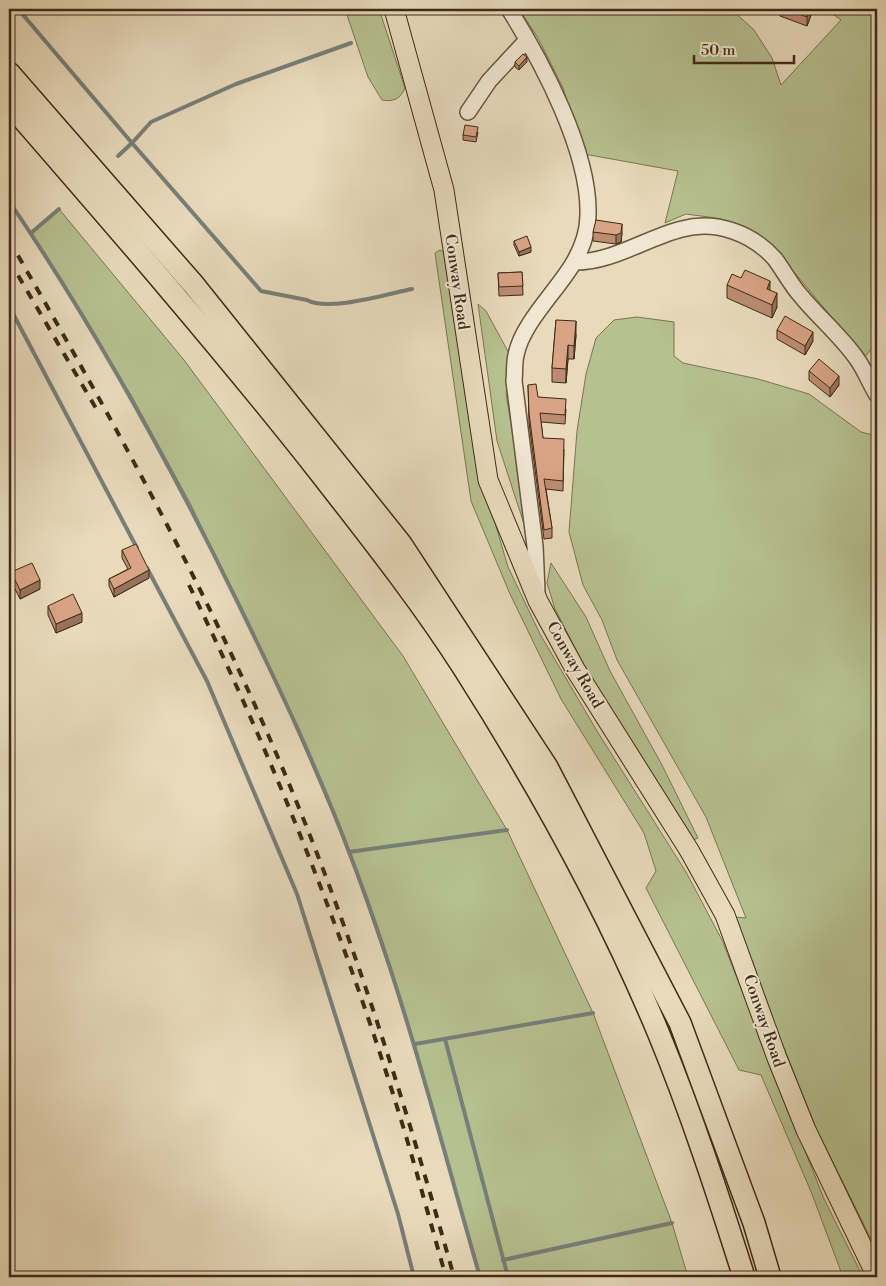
<svg xmlns="http://www.w3.org/2000/svg" width="886" height="1286" viewBox="0 0 886 1286" font-family="'Libre Bodoni',serif">
<style>
.green{fill:#b6c090;stroke:#7a7652}
.lines{fill:none;stroke-linecap:round;stroke-linejoin:round}
.stream{stroke:#787f79;stroke-width:4}
.minor-casing{stroke:#68573e;stroke-width:18}
.major-casing{stroke:#3e2b15;stroke-width:21}
.highway-casing{stroke:#3e2b15;stroke-width:24}
.minor{stroke:#f0e7d3;stroke-width:15}
.major{stroke:#e8dabb;stroke-width:19}
.highway{stroke:#e8dabb;stroke-width:21}
.rail{stroke:#3e2b15;stroke-width:4;stroke-dasharray:9 9;stroke-linecap:butt}
.wall{fill:#bb8c72;stroke:#3e2b15}
.shaded-wall{fill:#98725d;stroke:#3e2b15}
.building{fill:#d9a385;stroke:#3e2b15}
.labels{text-anchor:middle;dominant-baseline:central;stroke-width:4;stroke-linejoin:round;paint-order:stroke}
.street-label{font-size:16px;fill:#3e2b15;stroke:#f0e7d3}
</style>
<rect width="100%" height="100%" fill="#e8dabb"/>
<filter id="stains"><feTurbulence type="fractalNoise" baseFrequency=".004" numOctaves="4"/><feColorMatrix values="0 0 0 0 .2 0 0 0 0 .09 0 0 0 0 .02 0 0 0 .5 -.17"/></filter>
<radialGradient id="worn" r=".72"><stop offset=".6" stop-color="#630" stop-opacity="0"/><stop offset="1" stop-color="#630" stop-opacity=".3"/></radialGradient>
<g class="green">
<path d="M 345,9 L 379,9 L 405,88 C 400,99 394,102 382,100 L 368,77 Z"/>
<path d="M 519,9 L 731,9 L 754,30 L 772,58 L 781,85 L 841,20 L 826,9 L 877,9 L 877,342 L 865,357 L 769,242 L 747,230 L 716,218 L 686,214 L 665,223 L 678,171 L 584,154 L 563,88 L 538,38 Z"/>
<path d="M 59,209 L 184,360 L 403,656 L 507,830 L 593,1013 L 672,1223 L 688,1277 L 481,1277 L 415,1044 L 349,852 L 279,688 L 190,503 L 131,395 L 31,233 Z"/>
<path d="M 440,250 L 444,252 L 483,482 L 508,567 L 540,634 L 597,731 L 686,872 L 722,940 L 824,1199 L 863,1277 L 843,1277 L 812,1194 L 761,1075 L 739,1070 L 646,888 L 656,871 L 644,833 L 561,699 L 510,594 L 471,501 L 435,253 Z"/>
<path d="M 478,304 L 486,311 L 510,355 L 506,394 L 524,500 L 527,533 L 497,441 Z"/>
<path d="M 637,317 L 674,322 L 674,356 L 683,363 L 758,379 L 809,394 L 861,432 L 877,436 L 877,1251 L 815,1126 L 759,985 L 735,917 L 746,918 L 706,817 L 617,660 L 602,620 L 583,585 L 569,532 L 577,431 L 586,374 L 596,338 L 614,320 Z"/>
<path d="M 551,563 L 586,617 L 610,671 L 662,765 L 698,838 L 693,840 L 590,677 L 555,609 L 547,583 Z"/>
</g>
<g class="lines">
<g class="stream">
<path d="M 18,9 L 132,143 L 118,156"/>
<path d="M 351,43 L 236,84 L 151,122 L 132,143 L 261,291 L 307,300 C 328,312 387,294 412,289"/>
<path d="M 9,201 C 96,329 170,464 238,603 C 278,685 317,767 349,852 C 403,991 439,1135 480,1277"/>
<path d="M 31,233 L 59,209"/>
<path d="M 9,306 L 137,548"/>
<path d="M 147,568 L 207,681 L 297,894 L 398,1214 L 414,1277"/>
<path d="M 349,852 L 507,830"/>
<path d="M 445,1039 L 508,1277"/>
<path d="M 415,1044 L 593,1013"/>
<path d="M 503,1260 L 672,1223"/>
</g>
<defs>
<g id="minor">
<path d="M 509,9 C 542,62 590,152 588,215 C 588,232 582,248 574,262 C 558,290 522,323 516,355 C 514,363 515,372 514,381 L 535,546 L 537,591"/>
<path d="M 468,112 L 489,81 L 527,40"/>
<path d="M 574,262 C 611,263 646,238 682,229 C 716,220 752,233 775,259 C 784,271 791,285 801,296 C 819,318 841,336 857,359 C 865,370 870,384 877,395"/>
</g>
<path id="major" d="M 394,9 L 444,190 L 488,480 L 538,601 L 575,669 L 689,850 L 725,915 L 777,1058 L 806,1130 L 877,1277"/>
<g id="highway">
<path d="M 9,73 L 194,285 L 401,544 L 547,767 L 680,1023 L 754,1223 L 770,1277"/>
<path d="M 9,103 C 115,225 221,347 321,474 C 370,537 420,600 463,667 C 537,783 605,905 658,1032 C 691,1112 718,1195 744,1277"/>
</g>
</defs>
<use href="#minor" class="minor-casing"/>
<use href="#major" class="major-casing"/>
<use href="#highway" class="highway-casing"/>
<use href="#minor" class="minor"/>
<use href="#major" class="major"/>
<use href="#highway" class="highway"/>
<g class="rail">
<path d="M 9,240 C 116,425 221,614 301,813 C 362,964 410,1120 454,1277"/>
<path d="M 9,260 L 97,410"/>
<path d="M 189,585 C 276,764 351,951 408,1143 C 421,1187 433,1232 446,1277"/>
</g>
</g>
<g class="wall">
<path d="M 780,9 L 811,9 L 811,15 L 807,26 L 780,16 Z"/>
<path d="M 515,62 L 527,62 L 519,70 L 515,67 Z"/>
<path d="M 478,132 L 476,142 L 463,140 L 463,135 Z"/>
<path d="M 593,232 L 622,233 L 621,242 L 616,244 L 593,241 Z"/>
<path d="M 514,241 L 531,252 L 519,256 L 514,245 Z"/>
<path d="M 522,272 L 523,295 L 499,296 L 498,273 Z"/>
<path d="M 727,285 L 770,290 L 777,307 L 772,318 L 727,298 Z"/>
<path d="M 556,320 L 576,335 L 574,359 L 568,359 L 566,383 L 552,382 L 552,368 Z"/>
<path d="M 777,330 L 813,341 L 805,355 L 777,339 Z"/>
<path d="M 809,371 L 839,385 L 830,397 L 809,380 Z"/>
<path d="M 528,385 L 538,397 L 566,409 L 565,424 L 541,422 L 543,438 L 564,449 L 563,491 L 546,489 L 552,528 L 552,538 L 544,539 L 529,423 Z"/>
<path d="M 122,550 L 149,578 L 114,597 L 109,586 L 109,579 L 128,569 L 122,558 Z"/>
<path d="M 11,572 L 40,589 L 20,599 L 11,581 Z"/>
<path d="M 48,606 L 82,622 L 56,633 L 48,615 Z"/>
</g>
<g class="shaded-wall">
<path d="M 810,9 L 811,9 L 811,15 L 807,26 L 807,17 Z"/>
<path d="M 527,57 L 527,62 L 519,70 L 519,66 Z"/>
<path d="M 622,224 L 622,233 L 621,242 L 616,244 L 616,235 Z"/>
<path d="M 531,247 L 531,252 L 519,256 L 519,252 Z"/>
<path d="M 770,281 L 770,295 L 767,289 Z"/>
<path d="M 777,293 L 777,307 L 772,318 L 772,305 Z"/>
<path d="M 576,321 L 576,335 L 574,359 L 574,346 Z"/>
<path d="M 813,332 L 813,341 L 805,355 L 805,346 Z"/>
<path d="M 568,345 L 568,359 L 566,383 L 566,369 Z"/>
<path d="M 839,376 L 839,385 L 830,397 L 830,388 Z"/>
<path d="M 149,570 L 149,578 L 114,597 L 114,589 Z"/>
<path d="M 40,580 L 40,589 L 20,599 L 20,590 Z"/>
<path d="M 82,613 L 82,622 L 56,633 L 56,624 Z"/>
</g>
<g class="building">
<path d="M 785,9 L 810,9 L 807,17 Z"/>
<path d="M 523,54 L 527,57 L 519,66 L 515,62 Z"/>
<path d="M 465,125 L 478,127 L 476,137 L 463,135 Z"/>
<path d="M 596,220 L 622,224 L 621,233 L 616,235 L 593,232 Z"/>
<path d="M 527,236 L 531,247 L 519,252 L 514,241 Z"/>
<path d="M 745,270 L 770,281 L 767,289 L 777,293 L 772,305 L 727,285 L 732,274 L 741,278 Z"/>
<path d="M 522,272 L 523,286 L 499,287 L 498,273 Z"/>
<path d="M 785,316 L 813,332 L 805,346 L 777,330 Z"/>
<path d="M 556,320 L 576,321 L 574,346 L 568,345 L 566,369 L 552,368 Z"/>
<path d="M 819,359 L 839,376 L 830,388 L 809,371 Z"/>
<path d="M 536,384 L 538,397 L 566,399 L 565,415 L 540,413 L 543,438 L 564,439 L 563,481 L 544,479 L 552,528 L 544,530 L 529,413 L 528,385 Z"/>
<path d="M 136,544 L 149,570 L 114,589 L 109,579 L 131,568 L 122,550 Z"/>
<path d="M 32,563 L 40,580 L 20,590 L 11,572 Z"/>
<path d="M 73,594 L 82,613 L 56,624 L 48,606 Z"/>
</g>
<g class="labels">
<g class="street-label">
<text transform="translate(457 282) rotate(82)">Conway Road</text>
<text transform="translate(575 665) rotate(60)">Conway Road</text>
<text transform="translate(764 1021) rotate(71)">Conway Road</text>
</g>
</g>
<rect width="886" height="1286" fill="none" stroke="#e8dabb" stroke-width="30"/>
<rect x="10" y="10" width="866" height="1266" fill="none" stroke="#3e2b15" stroke-width="2.5"/>
<rect x="15" y="15" width="856" height="1256" fill="none" stroke="#3e2b15"/>
<path d="M694 55v8h100v-8" fill="none" stroke="#3e2b15" stroke-width="2.5"/>
<text x="701" y="55" font-size="15" fill="#3e2b15" stroke="#f0e7d3" stroke-width="4" paint-order="stroke">50 m</text>
<rect width="100%" height="100%" filter="url(#stains)"/>
<rect width="100%" height="100%" fill="url(#worn)"/>
</svg>
